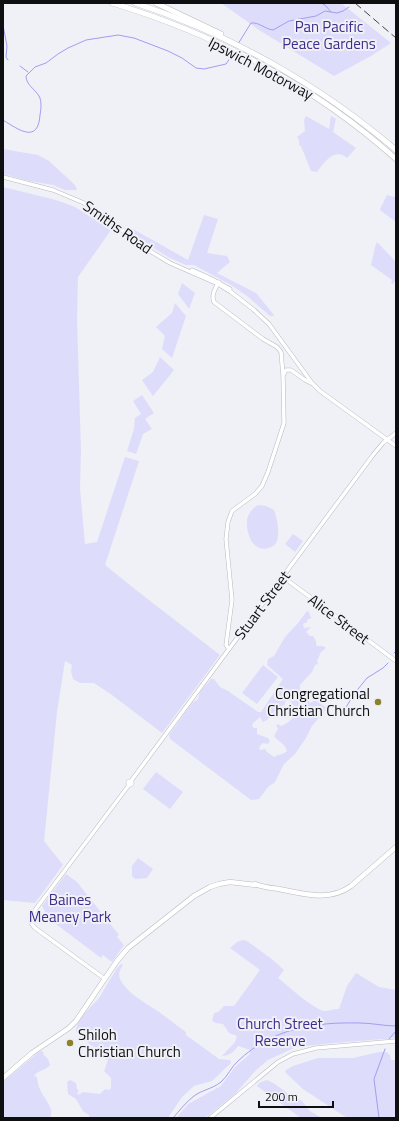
<svg xmlns="http://www.w3.org/2000/svg" width="399" height="1121" viewBox="0 0 399 1121" font-family="'Titillium Web',sans-serif">
<style>
.green{fill:#ddddfb;fill-rule:evenodd}
.lines{fill:none;stroke-linecap:round;stroke-linejoin:round}
.stream{stroke:#a29df1;stroke-width:1}
.minor-casing{stroke:#b9b9c0;stroke-width:4.5}
.major-casing{stroke:#b9b9c0;stroke-width:5.5}
.highway-casing{stroke:#b9b9c0;stroke-width:6}
.minor{stroke:#fff;stroke-width:3.5}
.major{stroke:#fff;stroke-width:4.5}
.highway{stroke:#fff;stroke-width:5}
.rail{stroke:#434346;stroke-width:1;stroke-dasharray:8 4;stroke-linecap:butt}
.poi-dot{fill:#8c822a;stroke:#f0f0f7;stroke-width:1.5}
.labels{text-anchor:middle;dominant-baseline:central;stroke-width:4;stroke-linejoin:round;paint-order:stroke}
.park-label{font-size:15px;fill:#3f2d8c;stroke:#f0f0f7}
.street-label{font-size:15px;fill:#0f0f12;stroke:#f0f0f7}
.poi-label{font-size:15px;fill:#0f0f12;stroke:#f0f0f7;text-anchor:end}
</style>
<rect width="100%" height="100%" fill="#f0f0f7"/>
<g class="green">
<path d="M 221,3 L 341,3 L 391,43 L 371,56 L 334,76 L 259,30 Z"/>
<path d="M 306,116 L 329,129 L 331,116 L 336,119 L 333,132 L 356,148 L 347,158 C 334,147 324,163 317,172 L 311,171 L 301,146 L 299,145 L 299,140 L 297,137 L 305,131 L 304,120 Z"/>
<path d="M 3,149 L 38,155 L 49,161 L 75,185 L 77,190 L 65,190 L 53,185 L 29,181 L 3,174 Z"/>
<path d="M 3,187 L 56,200 L 75,207 L 111,230 L 78,277 L 77,318 L 81,452 L 80,488 L 85,544 L 97,542 L 125,457 L 139,461 L 105,565 L 136,590 L 220,655 L 162,733 L 112,695 L 94,683 L 80,683 L 73,679 L 71,671 L 72,665 L 65,661 L 57,712 L 44,841 L 63,865 L 35,903 L 3,900 Z"/>
<path d="M 396,193 L 396,222 L 381,211 L 380,209 L 387,195 L 395,197 Z"/>
<path d="M 204,215 L 218,219 L 207,253 L 227,256 L 230,262 L 217,273 L 256,293 L 274,315 L 273,316 L 270,316 L 247,296 L 231,285 L 194,265 L 186,265 L 168,257 L 133,235 L 130,231 L 133,229 L 188,260 Z"/>
<path d="M 377,242 L 396,262 L 396,279 L 393,284 L 391,283 L 392,280 L 371,265 L 375,247 Z"/>
<path d="M 182,283 L 195,293 L 189,309 L 178,294 Z"/>
<path d="M 175,303 L 186,316 L 172,358 L 162,349 L 165,336 L 156,327 L 172,313 Z"/>
<path d="M 160,357 L 174,370 L 153,396 L 142,380 L 153,372 Z"/>
<path d="M 142,395 L 154,413 L 145,419 L 152,429 L 143,434 L 136,454 L 127,451 L 134,429 L 135,418 L 141,414 L 133,401 Z"/>
<path d="M 258,505 L 266,506 L 274,510 C 277,518 280,532 277,541 C 276,544 274,546 271,547 C 256,554 248,539 247,526 C 246,517 250,510 258,505 Z"/>
<path d="M 293,534 L 303,541 L 295,552 L 285,544 Z"/>
<path d="M 307,611 L 309,612 L 310,616 L 312,618 L 308,619 L 307,622 L 303,624 L 304,628 L 311,627 L 306,632 L 310,636 L 313,636 L 316,641 L 316,644 L 317,646 L 323,646 L 326,648 L 321,652 L 317,661 L 318,664 L 315,665 L 312,672 L 300,685 L 300,694 L 303,696 L 306,693 L 310,694 L 310,697 L 308,699 L 310,703 L 315,700 L 327,708 L 312,726 L 306,738 L 295,754 L 284,764 L 275,782 L 268,787 L 259,799 L 251,800 L 170,739 L 169,735 L 192,703 L 198,699 L 200,692 L 211,679 L 214,679 L 220,687 L 228,691 L 258,712 L 261,712 L 283,679 L 267,665 L 268,659 L 274,656 L 285,637 L 298,623 ZM 288,700 L 290,701 L 295,707 C 295,718 290,722 281,726 L 278,724 L 276,725 L 278,729 L 274,736 C 279,743 284,742 287,751 C 283,755 279,754 274,757 L 267,752 L 265,749 L 259,750 L 260,746 L 263,743 L 268,744 L 270,741 L 268,738 L 257,734 L 257,728 L 254,728 L 252,726 L 253,723 L 260,717 L 263,722 C 269,720 270,715 279,713 L 282,706 L 285,705 L 285,702 Z"/>
<path d="M 263,665 L 278,677 L 257,704 L 242,693 Z"/>
<path d="M 156,772 L 183,792 L 170,809 L 143,789 Z"/>
<path d="M 138,858 L 153,869 L 147,878 L 135,879 L 132,876 L 132,866 Z"/>
<path d="M 66,874 L 77,882 L 119,935 L 117,937 L 124,945 L 112,962 L 103,955 L 101,958 L 48,918 L 42,906 Z"/>
<path d="M 243,940 L 247,941 L 273,960 L 284,970 L 278,978 C 287,985 313,1009 324,1011 C 328,1011 334,1009 339,1009 L 347,986 L 356,973 L 379,987 L 396,990 L 396,1038 L 334,1043 L 296,1047 L 268,1060 L 256,1070 L 235,1094 L 205,1118 L 176,1118 L 188,1104 L 221,1086 L 235,1067 L 250,1054 L 250,1050 L 238,1046 C 235,1051 229,1056 222,1056 L 235,1042 L 237,1036 L 229,1033 L 223,1024 L 216,1023 L 212,1021 L 214,1013 L 218,1012 L 224,1006 L 234,1006 L 260,970 L 230,948 L 237,942 Z"/>
<path d="M 121,964 L 123,965 C 120,969 118,973 120,979 C 126,993 146,1003 159,1012 C 168,1018 177,1026 186,1032 L 186,1035 L 219,1059 L 230,1060 L 231,1063 L 212,1081 L 194,1086 L 182,1097 L 168,1118 L 89,1118 L 89,1115 L 83,1111 L 76,1099 L 68,1094 L 67,1082 L 70,1080 L 76,1083 L 77,1089 L 79,1091 L 77,1093 L 78,1095 L 83,1092 L 100,1094 L 105,1089 L 109,1090 L 111,1088 L 111,1078 L 104,1071 L 108,1060 C 104,1058 103,1053 99,1051 C 91,1045 83,1039 76,1032 C 76,1018 91,1008 99,998 C 105,988 111,978 117,968 Z"/>
<path d="M 40,1051 L 44,1052 L 43,1054 L 48,1059 L 50,1065 C 45,1071 38,1070 34,1076 L 37,1077 C 38,1092 46,1097 51,1109 C 52,1113 51,1115 50,1118 L 3,1118 L 3,1082 Z"/>
<path d="M 379,1052 L 386,1052 L 390,1055 L 391,1060 L 396,1060 L 396,1118 L 347,1118 L 303,1089 L 285,1072 L 286,1070 L 293,1066 L 318,1058 L 353,1058 Z"/>
<path d="M 267,1080 L 275,1084 L 287,1093 L 302,1101 L 310,1111 L 322,1118 L 301,1118 L 257,1086 L 259,1083 Z"/>
</g>
<g class="lines">
<g class="stream">
<path d="M 321,3 L 325,5 L 331,12"/>
<path d="M 3,25 L 7,46 L 6,57 L 8,60"/>
<path d="M 238,44 L 251,23 C 259,22 265,29 273,30 L 289,21 L 316,16 L 325,11 L 337,13 L 343,11 L 349,7"/>
<path d="M 20,66 L 28,72"/>
<path d="M 3,120 C 19,130 38,144 40,115 C 41,110 42,101 39,96 C 35,89 26,85 26,76 L 35,67 L 46,63 L 58,54 L 68,48 L 86,40 L 118,35 L 134,38 L 168,51 L 182,58 L 196,68 L 204,69 L 226,64 L 233,54"/>
<path d="M 394,653 L 396,651"/>
<path d="M 336,718 L 345,709 L 354,694 L 367,678 L 383,668 L 388,663"/>
<path d="M 389,1039 L 396,1031"/>
<path d="M 173,1118 C 180,1110 186,1102 194,1096 C 202,1090 212,1089 221,1082 C 228,1076 231,1067 238,1061 C 273,1028 314,1022 360,1023 C 372,1023 384,1026 396,1026"/>
<path d="M 379,1118 L 374,1079 L 385,1049"/>
</g>
<defs>
<g id="minor">
<path d="M 3,177 L 53,190 L 84,203 L 108,219 L 145,248 L 170,263 L 218,284 L 231,292 L 254,310 L 269,324 L 312,383 L 320,391 L 396,446"/>
<path d="M 192,270 L 210,278 L 230,289"/>
<path d="M 219,282 C 215,289 211,295 214,302 L 263,339 L 277,347 L 281,352 L 283,375 L 284,423 L 268,472 L 262,486 L 255,494 L 232,511 L 228,522 L 226,539 L 232,600 L 226,645 L 229,649"/>
<path d="M 284,374 L 286,370 L 291,370 L 305,380 L 311,383"/>
<path d="M 283,577 L 396,661"/>
<circle cx="130" cy="783" r="2"/>
<path d="M 131,781 L 373,455 L 383,443 L 396,433"/>
<path d="M 105,979 L 35,928 C 28,921 30,918 35,910 L 129,785"/>
<path d="M 210,1118 L 278,1062 L 293,1054 L 316,1048 L 396,1041"/>
</g>
<g id="major">
<path d="M 255,884 C 262,887 271,888 279,889 C 304,894 329,902 351,886 L 396,847"/>
<path d="M 3,1078 L 32,1053 L 69,1028 L 76,1021 L 117,961 L 128,948 L 194,896 L 210,887 L 219,884 L 230,882 L 256,885"/>
</g>
<g id="highway">
<path d="M 112,3 C 215,34 315,86 396,159"/>
<path d="M 135,3 C 230,34 320,85 396,150"/>
<path d="M 156,3 L 221,34"/>
</g>
</defs>
<use href="#minor" class="minor-casing"/>
<use href="#major" class="major-casing"/>
<use href="#highway" class="highway-casing"/>
<use href="#minor" class="minor"/>
<use href="#major" class="major"/>
<use href="#highway" class="highway"/>
<path class="rail" d="M 355,3 L 396,38"/>
</g>
<g class="poi-dot">
<circle cx="378" cy="702" r="4"/>
<circle cx="70" cy="1043" r="4"/>
</g>
<g class="labels">
<g class="park-label">
<text x="329" y="26">Pan Pacific<tspan x="329" dy="17">Peace Gardens</tspan></text>
<text x="70" y="899">Baines<tspan x="70" dy="17">Meaney Park</tspan></text>
<text x="280" y="1023">Church Street<tspan x="280" dy="17">Reserve</tspan></text>
</g>
<g class="street-label">
<text transform="translate(261 68) rotate(28)">Ipswich Motorway</text>
<text transform="translate(118 227) rotate(35)">Smiths Road</text>
<text transform="translate(262 605) rotate(-53)">Stuart Street</text>
<text transform="translate(339 619) rotate(37)">Alice Street</text>
</g>
<g class="poi-label">
<text x="370" y="693">Congregational<tspan x="370" dy="17">Christian Church</tspan></text>
<text x="78" y="1034" text-anchor="start">Shiloh<tspan x="78" dy="17">Christian Church</tspan></text>
</g>
</g>
<rect width="399" height="1121" fill="none" stroke="#0f0f12" stroke-width="8"/>
<path d="M259 1101v6h74v-6" fill="none" stroke="#0f0f12" stroke-width="2"/>
<text x="265" y="1101" font-size="12" fill="#0f0f12" stroke="#f0f0f7" stroke-width="3" paint-order="stroke">200 m</text>
</svg>
